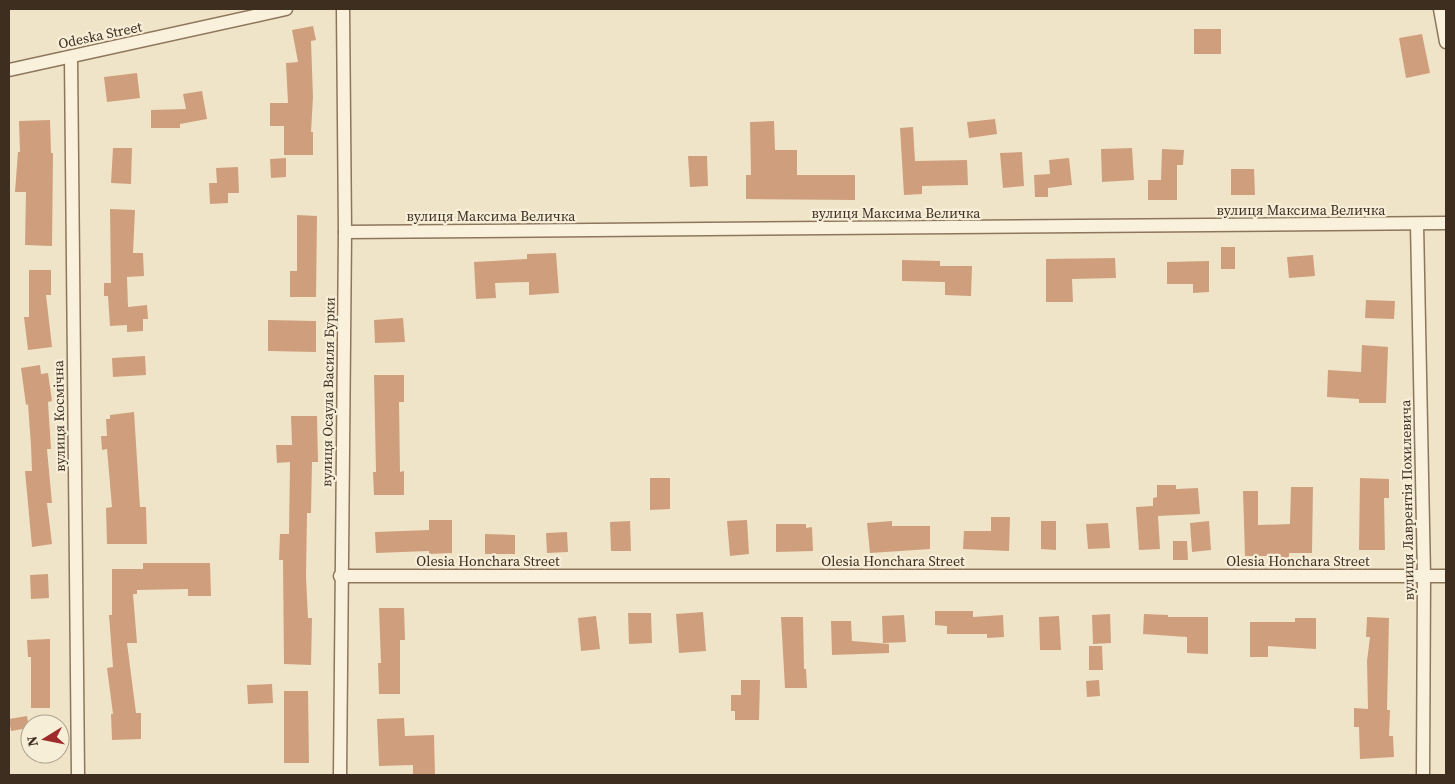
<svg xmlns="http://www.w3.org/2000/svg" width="1455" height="784" viewBox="0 0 1455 784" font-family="'Source Serif 4',serif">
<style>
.building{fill:#cf9f7d}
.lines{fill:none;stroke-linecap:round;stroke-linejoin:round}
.street-casing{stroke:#8d765c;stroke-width:15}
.street{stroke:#faf1dc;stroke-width:12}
.labels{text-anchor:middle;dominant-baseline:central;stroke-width:4.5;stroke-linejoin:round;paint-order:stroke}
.street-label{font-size:14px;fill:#3d2e20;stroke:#f7eed8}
</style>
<rect width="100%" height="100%" fill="#f0e4c8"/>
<g class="building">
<path d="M 313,26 L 316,40 L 311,41 L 313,97 L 311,132 L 313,132 L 313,155 L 284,155 L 284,126 L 270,126 L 270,103 L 288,103 L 286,63 L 298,62 L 292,30 Z"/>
<rect x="1194" y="29" width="27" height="25"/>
<path d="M 1422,34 L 1430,73 L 1406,78 L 1399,38 Z"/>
<path d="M 137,73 L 140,98 L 107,102 L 104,77 Z"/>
<path d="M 202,91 L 207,119 L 180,124 L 180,128 L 151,128 L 151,110 L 186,109 L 183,94 Z"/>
<path d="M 995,119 L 997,134 L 969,138 L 967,122 Z"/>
<path d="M 50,120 L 51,153 L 53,153 L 52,246 L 25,245 L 26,192 L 15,192 L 18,152 L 20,152 L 19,121 Z"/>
<path d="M 774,121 L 775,150 L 797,150 L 797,175 L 855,175 L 855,200 L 746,199 L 746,175 L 751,175 L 750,122 Z"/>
<path d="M 913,127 L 915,161 L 967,160 L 968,185 L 922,186 L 922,194 L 904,195 L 900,128 Z"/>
<path d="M 113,148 L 132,148 L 131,184 L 111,183 Z"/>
<path d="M 1132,148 L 1134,180 L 1102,182 L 1101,149 Z"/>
<path d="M 1162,149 L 1184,150 L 1183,165 L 1177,165 L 1177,200 L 1148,200 L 1148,180 L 1161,180 Z"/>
<path d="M 1022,152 L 1024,186 L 1003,188 L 1000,153 Z"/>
<path d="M 688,156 L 707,156 L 708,186 L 690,187 Z"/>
<path d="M 286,158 L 286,177 L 271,178 L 270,159 Z"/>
<path d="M 1069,158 L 1072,185 L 1048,188 L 1048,197 L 1035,197 L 1034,175 L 1050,174 L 1049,160 Z"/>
<path d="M 238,167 L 239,193 L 228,193 L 228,203 L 210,204 L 209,183 L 217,183 L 216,168 Z"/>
<path d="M 1231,169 L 1254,169 L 1255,195 L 1231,195 Z"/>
<path d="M 110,209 L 135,210 L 133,253 L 143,253 L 144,276 L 127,277 L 128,307 L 147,305 L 148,319 L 143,319 L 143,331 L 127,332 L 127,325 L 110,326 L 108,296 L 104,296 L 104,283 L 111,283 Z"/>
<path d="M 297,215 L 317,216 L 316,297 L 290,297 L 290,271 L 297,271 Z"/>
<rect x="1221" y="247" width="14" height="22"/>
<path d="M 556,253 L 559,293 L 529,295 L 529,282 L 495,283 L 496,298 L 476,299 L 474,262 L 527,259 L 527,254 Z"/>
<path d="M 1313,255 L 1315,276 L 1289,278 L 1287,257 Z"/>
<path d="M 1115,258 L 1116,278 L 1072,279 L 1073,302 L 1046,302 L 1046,259 Z"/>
<path d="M 902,260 L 940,261 L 940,266 L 972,266 L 971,296 L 945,295 L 945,282 L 902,281 Z"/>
<path d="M 1209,261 L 1209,292 L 1193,293 L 1193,284 L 1167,284 L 1167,262 Z"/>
<path d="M 29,270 L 51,270 L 51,295 L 46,295 L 52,347 L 28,350 L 24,317 L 29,317 Z"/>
<path d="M 1366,300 L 1395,301 L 1394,319 L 1365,318 Z"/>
<path d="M 403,318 L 405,342 L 375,343 L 374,320 Z"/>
<path d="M 268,320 L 316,321 L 316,352 L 268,351 Z"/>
<path d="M 1362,345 L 1388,347 L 1386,403 L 1359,403 L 1359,399 L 1327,397 L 1328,370 L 1361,372 Z"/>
<path d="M 145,356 L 146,375 L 113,377 L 112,358 Z"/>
<path d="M 40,365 L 41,374 L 48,373 L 52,401 L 48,402 L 51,449 L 47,449 L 52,503 L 47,503 L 52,544 L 32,547 L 25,471 L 32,471 L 31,446 L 28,404 L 26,405 L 21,368 Z"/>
<path d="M 374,375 L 404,375 L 404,402 L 399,402 L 400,472 L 404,471 L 404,495 L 374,495 L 373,472 L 376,472 Z"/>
<path d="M 134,412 L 140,507 L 146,507 L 147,544 L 107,544 L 106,508 L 112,507 L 107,449 L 102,450 L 101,436 L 107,436 L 106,419 L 110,419 L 110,415 Z"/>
<path d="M 291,416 L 317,416 L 318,462 L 312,462 L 311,513 L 307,513 L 306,577 L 308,618 L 312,618 L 311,665 L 284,664 L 283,560 L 279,560 L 280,534 L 289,534 L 290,462 L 277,463 L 276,445 L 292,445 Z"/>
<path d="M 650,478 L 670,478 L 670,509 L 650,510 Z"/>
<path d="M 1360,478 L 1389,479 L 1389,498 L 1384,498 L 1385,550 L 1359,550 Z"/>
<path d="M 1157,485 L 1176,485 L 1176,489 L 1198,488 L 1200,514 L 1158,516 L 1160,549 L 1139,550 L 1136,507 L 1153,506 L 1153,498 L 1157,497 Z"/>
<path d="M 1291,487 L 1313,487 L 1312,553 L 1289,553 L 1289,559 L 1275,559 L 1275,556 L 1245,556 L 1243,491 L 1258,491 L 1258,525 L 1290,524 Z"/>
<path d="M 991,517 L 1010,517 L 1009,551 L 963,549 L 964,531 L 991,531 Z"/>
<path d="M 429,520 L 452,520 L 452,553 L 429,554 L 429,551 L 376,553 L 375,532 L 429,530 Z"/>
<path d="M 747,520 L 749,554 L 730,556 L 727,521 Z"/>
<path d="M 630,521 L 631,551 L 611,551 L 610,522 Z"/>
<path d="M 892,521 L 892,526 L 930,526 L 930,549 L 870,553 L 867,523 Z"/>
<path d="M 1041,521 L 1056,521 L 1056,550 L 1041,549 Z"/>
<path d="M 1209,521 L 1211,550 L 1192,552 L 1190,523 Z"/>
<path d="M 1108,523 L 1110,548 L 1088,549 L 1086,524 Z"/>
<path d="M 776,524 L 806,524 L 806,528 L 812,527 L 813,551 L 776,552 Z"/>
<path d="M 567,532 L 568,552 L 547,553 L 546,533 Z"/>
<path d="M 485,534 L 515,535 L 515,554 L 485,554 Z"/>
<path d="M 1173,541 L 1187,541 L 1188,560 L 1173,560 Z"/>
<path d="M 143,563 L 210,563 L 211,596 L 188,596 L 188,589 L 137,590 L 137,594 L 133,594 L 137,643 L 127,643 L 136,713 L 141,713 L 141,739 L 112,740 L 111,714 L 113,714 L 107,668 L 113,667 L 109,615 L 112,615 L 112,569 L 143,569 Z"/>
<path d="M 48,574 L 49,598 L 31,599 L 30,575 Z"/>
<path d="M 379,608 L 404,608 L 405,640 L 400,640 L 400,694 L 379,694 L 378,663 L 381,663 Z"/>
<path d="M 935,611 L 973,611 L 973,617 L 1003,615 L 1004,637 L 987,638 L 987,634 L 947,634 L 947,626 L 935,625 Z"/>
<path d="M 703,612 L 706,651 L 679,653 L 676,614 Z"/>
<path d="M 628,613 L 651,613 L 652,643 L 629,644 Z"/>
<path d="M 1110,614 L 1111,643 L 1093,644 L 1092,615 Z"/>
<path d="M 1144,614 L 1168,615 L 1168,617 L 1208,617 L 1208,654 L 1187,653 L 1187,637 L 1143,634 Z"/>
<path d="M 904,615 L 906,642 L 883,643 L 882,616 Z"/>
<path d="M 596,616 L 600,649 L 581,651 L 578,618 Z"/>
<path d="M 1059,616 L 1061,650 L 1040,650 L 1039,617 Z"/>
<path d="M 781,617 L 803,617 L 804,669 L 806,669 L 807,688 L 785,688 Z"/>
<path d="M 1367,617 L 1389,618 L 1387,710 L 1390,710 L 1389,736 L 1393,736 L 1394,757 L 1360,759 L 1359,727 L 1354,727 L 1354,708 L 1368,709 L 1367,661 L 1370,637 L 1366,637 Z"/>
<path d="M 1295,618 L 1316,618 L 1316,649 L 1268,646 L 1268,657 L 1250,657 L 1250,622 L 1295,622 Z"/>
<path d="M 831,621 L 851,621 L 852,641 L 889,644 L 889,653 L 832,655 Z"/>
<path d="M 50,639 L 50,708 L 31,708 L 31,657 L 28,657 L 27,640 Z"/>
<path d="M 1089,646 L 1102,646 L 1103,670 L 1089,670 Z"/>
<path d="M 741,680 L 760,680 L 759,720 L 735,720 L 735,711 L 731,711 L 731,695 L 741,695 Z"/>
<path d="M 1099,680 L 1100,696 L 1087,697 L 1086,681 Z"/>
<path d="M 272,684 L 273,703 L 248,704 L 247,685 Z"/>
<path d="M 284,691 L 308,691 L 309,763 L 284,763 Z"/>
<path d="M 27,716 L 29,728 L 11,731 L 9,719 Z"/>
<path d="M 404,718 L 405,736 L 434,735 L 435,775 L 413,775 L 413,765 L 379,766 L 377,719 Z"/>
</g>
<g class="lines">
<defs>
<g id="street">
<path d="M 1440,9 L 1446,42"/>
<path d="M 71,57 L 78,775"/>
<path d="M 9,70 L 286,9"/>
<path d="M 1417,224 L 1424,576 L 1423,775"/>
<path d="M 345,232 L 1446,223"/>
<path d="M 340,576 L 1446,576"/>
<path d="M 340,775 L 345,232 L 343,9"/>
</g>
</defs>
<use href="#street" class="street-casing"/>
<use href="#street" class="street"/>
</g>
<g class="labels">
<g class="street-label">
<text transform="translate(100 35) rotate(-12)">Odeska Street</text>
<text x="1301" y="210">вулиця Максима Величка</text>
<text x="896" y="213">вулиця Максима Величка</text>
<text x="491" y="216">вулиця Максима Величка</text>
<text transform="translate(328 392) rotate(-89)">вулиця Осаула Василя Бурки</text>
<text transform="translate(59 416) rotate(-91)">вулиця Космічна</text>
<text transform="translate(1407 500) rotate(-91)">вулиця Лаврентія Похилевича</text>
<text x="488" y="561">Olesia Honchara Street</text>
<text x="893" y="561">Olesia Honchara Street</text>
<text x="1298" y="561">Olesia Honchara Street</text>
</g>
</g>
<rect width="1455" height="784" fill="none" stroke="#3d2e20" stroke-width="20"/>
<g transform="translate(45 739) rotate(260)"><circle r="24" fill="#f7eed8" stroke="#ada18e"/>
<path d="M0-4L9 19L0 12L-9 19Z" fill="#9e2a2b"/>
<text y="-8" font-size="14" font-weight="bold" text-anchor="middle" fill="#3d2e20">N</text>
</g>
</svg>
